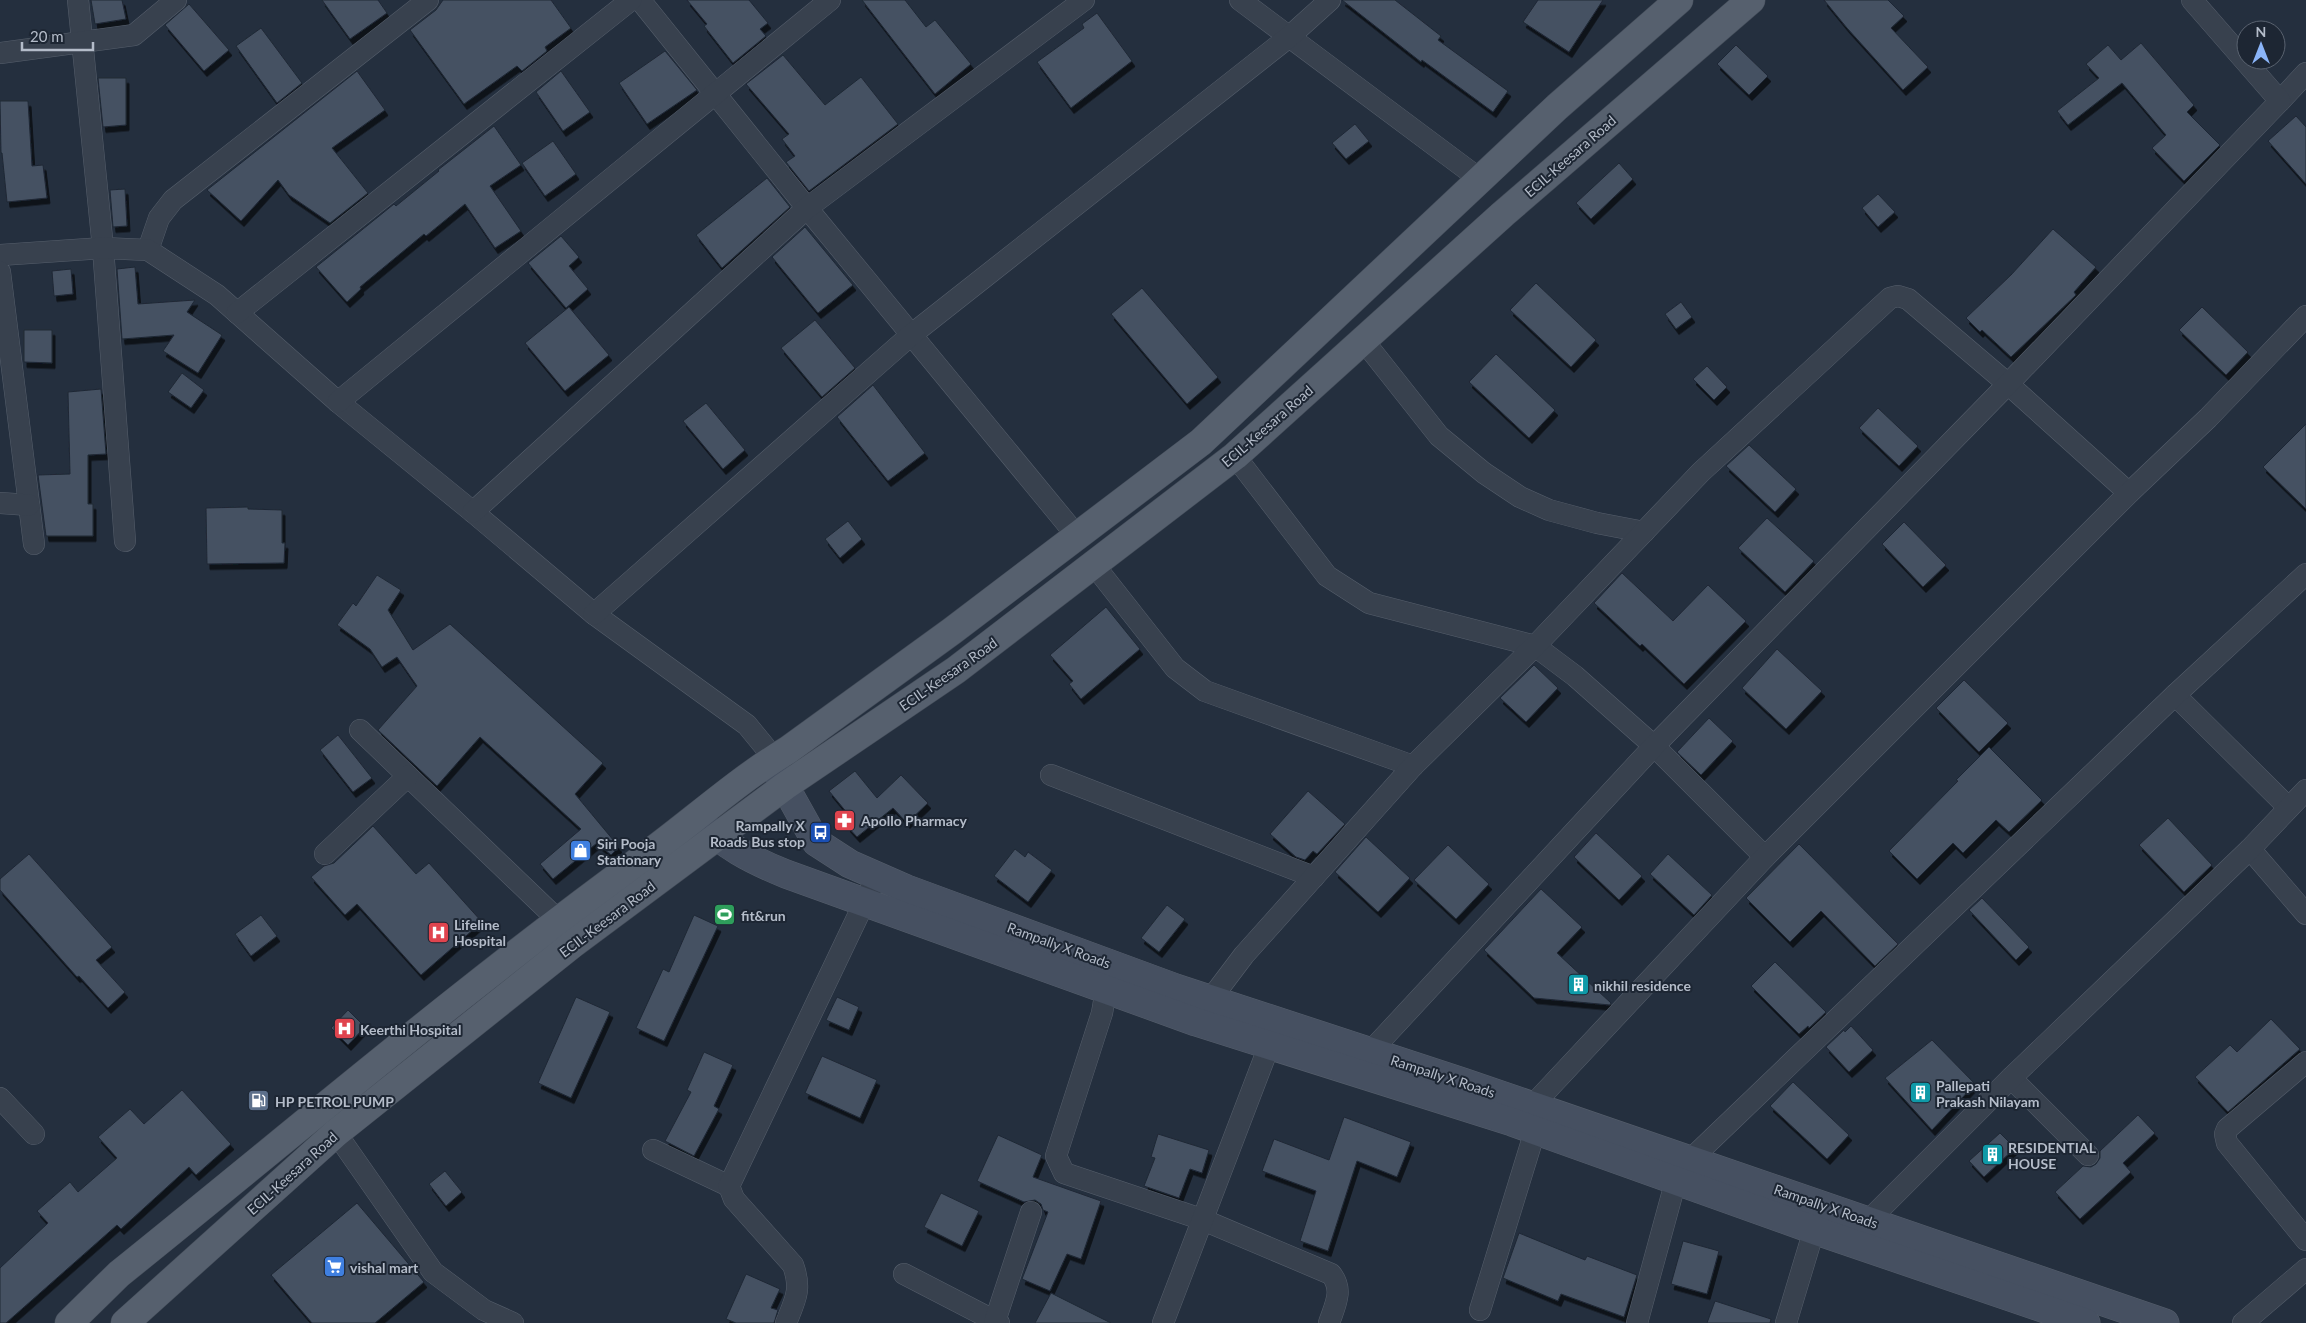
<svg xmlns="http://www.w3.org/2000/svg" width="2306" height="1323" viewBox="0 0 2306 1323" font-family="Lato,sans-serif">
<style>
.building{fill:#455162;stroke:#1f2835;filter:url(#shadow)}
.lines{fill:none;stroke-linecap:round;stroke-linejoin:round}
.street-casing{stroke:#565f6c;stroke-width:22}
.secondary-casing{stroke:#565f6c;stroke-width:29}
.primary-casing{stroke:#414a57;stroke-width:29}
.street{stroke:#38414e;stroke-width:21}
.secondary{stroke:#465061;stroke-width:28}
.primary{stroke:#56606e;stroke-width:28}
.labels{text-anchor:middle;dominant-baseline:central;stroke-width:4;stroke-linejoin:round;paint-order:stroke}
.street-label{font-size:14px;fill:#b4bcc9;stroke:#1d2633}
.poi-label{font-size:14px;font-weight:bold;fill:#b4bcc9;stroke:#1d2633;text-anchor:start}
</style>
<defs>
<filter id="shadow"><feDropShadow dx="3" dy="5.5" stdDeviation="0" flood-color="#0009"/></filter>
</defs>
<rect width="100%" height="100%" fill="#242f3e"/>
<g class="building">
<path d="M 91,0 L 122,0 L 126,19 L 95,24 Z"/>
<path d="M 322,0 L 378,0 L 387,13 L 350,39 Z"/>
<path d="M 443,0 L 551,0 L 571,28 L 545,47 L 547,51 L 522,71 L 517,66 L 464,104 L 410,30 L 436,10 Z"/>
<path d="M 687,0 L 749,0 L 768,23 L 760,29 L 766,36 L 733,63 L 704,26 L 707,24 Z"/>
<path d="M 862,0 L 905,0 L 926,27 L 935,20 L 971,64 L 935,94 Z"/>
<path d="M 1342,0 L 1395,0 L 1441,36 L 1438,40 L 1508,91 L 1493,112 L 1422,60 L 1421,62 Z"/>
<path d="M 1538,0 L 1603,0 L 1569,52 L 1523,22 Z"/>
<path d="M 1824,0 L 1888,0 L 1904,16 L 1891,28 L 1928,67 L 1903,90 L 1847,28 Z"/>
<path d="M 189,4 L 229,50 L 204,71 L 165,25 Z"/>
<path d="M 1097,13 L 1132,61 L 1071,108 L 1037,62 L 1084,28 L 1082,24 Z"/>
<path d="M 261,28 L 302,83 L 277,103 L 236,46 Z"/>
<path d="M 2141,43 L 2194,105 L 2187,112 L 2220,145 L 2184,181 L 2152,148 L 2166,135 L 2122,83 L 2068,125 L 2057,111 L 2099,78 L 2086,64 L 2108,45 L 2121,60 Z"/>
<path d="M 1736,45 L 1768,76 L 1749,95 L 1717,64 Z"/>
<path d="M 665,51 L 697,90 L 647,124 L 619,83 Z"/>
<path d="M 783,55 L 825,105 L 861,77 L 898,124 L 809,191 L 786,162 L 795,156 L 782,139 L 789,134 L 746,84 Z"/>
<path d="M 357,71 L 385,110 L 332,148 L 368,193 L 330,223 L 289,195 L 278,180 L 241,221 L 207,190 Z"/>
<path d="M 561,71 L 590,112 L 563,131 L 536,92 Z"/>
<path d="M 98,78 L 126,78 L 126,125 L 103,127 Z"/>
<path d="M 0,101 L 28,101 L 32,166 L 43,165 L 47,198 L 7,202 L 2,153 L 1,153 Z"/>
<path d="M 2296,116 L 2306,127 L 2306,184 L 2268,141 Z"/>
<path d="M 1355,124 L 1369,141 L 1346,159 L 1332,143 Z"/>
<path d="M 494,126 L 521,165 L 490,186 L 521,231 L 495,248 L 465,204 L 426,236 L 424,234 L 360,287 L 361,289 L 347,302 L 316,267 L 394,204 L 396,206 L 439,171 L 438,170 Z"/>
<path d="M 553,141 L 576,174 L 545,196 L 522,163 Z"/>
<path d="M 1619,163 L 1633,179 L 1591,219 L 1576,203 Z"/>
<path d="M 767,178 L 790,207 L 722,268 L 696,235 Z"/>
<path d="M 125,189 L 127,226 L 113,227 L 110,190 Z"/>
<path d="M 1878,194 L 1895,212 L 1878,227 L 1862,208 Z"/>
<path d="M 805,227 L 853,285 L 818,313 L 772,257 Z"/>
<path d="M 2053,229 L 2096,267 L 2074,292 L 2076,295 L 2011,357 L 1982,330 L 1980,332 L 1966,318 L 2011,275 Z"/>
<path d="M 561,236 L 579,257 L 569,266 L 588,289 L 566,308 L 528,263 Z"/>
<path d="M 135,267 L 138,304 L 195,300 L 187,312 L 222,335 L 198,373 L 163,351 L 174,335 L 122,339 L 117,269 Z"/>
<path d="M 71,269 L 73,294 L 54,296 L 52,271 Z"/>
<path d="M 1536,283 L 1596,340 L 1571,367 L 1510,310 Z"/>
<path d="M 1142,288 L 1218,377 L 1187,404 L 1111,314 Z"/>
<path d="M 1681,302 L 1692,317 L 1676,329 L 1665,314 Z"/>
<path d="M 569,307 L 609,355 L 565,391 L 525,343 Z"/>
<path d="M 2202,307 L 2248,352 L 2226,375 L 2179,330 Z"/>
<path d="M 815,320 L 855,368 L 822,397 L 781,348 Z"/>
<path d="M 24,330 L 52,330 L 52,363 L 24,362 Z"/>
<path d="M 1496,354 L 1555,410 L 1529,438 L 1469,382 Z"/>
<path d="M 1707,366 L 1727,387 L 1714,400 L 1693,379 Z"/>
<path d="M 182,373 L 204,390 L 191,408 L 168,392 Z"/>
<path d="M 873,385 L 925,453 L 888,481 L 837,417 Z"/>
<path d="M 101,389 L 106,454 L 88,455 L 88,504 L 93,504 L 93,536 L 46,536 L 38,475 L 70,474 L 68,392 Z"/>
<path d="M 706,403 L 745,450 L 723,469 L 683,421 Z"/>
<path d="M 1878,408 L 1918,446 L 1899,466 L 1859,428 Z"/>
<path d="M 2306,424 L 2306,509 L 2263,467 Z"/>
<path d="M 1749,445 L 1796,489 L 1775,512 L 1726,466 Z"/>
<path d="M 248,507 L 248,509 L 282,510 L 282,543 L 285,543 L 284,563 L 207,564 L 206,508 Z"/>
<path d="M 1767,518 L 1814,561 L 1785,592 L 1738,548 Z"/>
<path d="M 848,521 L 862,539 L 840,558 L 825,539 Z"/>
<path d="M 1904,522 L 1946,565 L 1923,587 L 1882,544 Z"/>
<path d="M 1622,573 L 1673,621 L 1708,585 L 1746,621 L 1684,684 L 1642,644 L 1640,646 L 1594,603 Z"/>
<path d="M 377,575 L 401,590 L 388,610 L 413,650 L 450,624 L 603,763 L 575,794 L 619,847 L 611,855 L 597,843 L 553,879 L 540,864 L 581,829 L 480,737 L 437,786 L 378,730 L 417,686 L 397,657 L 382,667 L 370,649 L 337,625 L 353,603 L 356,606 Z"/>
<path d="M 1106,607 L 1140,649 L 1081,699 L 1069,684 L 1073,681 L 1050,655 Z"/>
<path d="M 1777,649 L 1822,691 L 1786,729 L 1742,688 Z"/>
<path d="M 1534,665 L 1558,688 L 1526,722 L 1500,698 Z"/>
<path d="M 1964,680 L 2008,723 L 1979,752 L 1936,708 Z"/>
<path d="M 1709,718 L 1733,741 L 1701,775 L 1677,752 Z"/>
<path d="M 338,735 L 372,778 L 353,792 L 320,750 Z"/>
<path d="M 1989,747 L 2042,800 L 2009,832 L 1996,820 L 1963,853 L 1953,843 L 1917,879 L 1889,851 L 1958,781 L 1956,780 Z"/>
<path d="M 855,771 L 877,798 L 901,775 L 928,803 L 907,823 L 893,808 L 857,837 L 847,826 L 853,820 L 829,791 Z"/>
<path d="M 1308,791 L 1345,824 L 1317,854 L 1313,851 L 1305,860 L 1296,857 L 1270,834 Z"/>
<path d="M 2168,818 L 2212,865 L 2184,892 L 2139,845 Z"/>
<path d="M 373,826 L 416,874 L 429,863 L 482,922 L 421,975 L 357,904 L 345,915 L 311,877 L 324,866 L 334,863 Z"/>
<path d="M 1596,833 L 1642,876 L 1619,900 L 1574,857 Z"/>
<path d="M 1366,837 L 1410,878 L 1378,912 L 1335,872 Z"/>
<path d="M 1799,844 L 1898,944 L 1875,966 L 1821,911 L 1790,942 L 1746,898 Z"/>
<path d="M 1448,845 L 1489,884 L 1456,919 L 1414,880 Z"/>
<path d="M 1015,849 L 1025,857 L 1028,852 L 1052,870 L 1028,902 L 994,876 Z"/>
<path d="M 29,854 L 112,947 L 96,960 L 125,992 L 108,1008 L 79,976 L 77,977 L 0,890 L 0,879 Z"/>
<path d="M 1668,854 L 1712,895 L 1694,915 L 1650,874 Z"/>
<path d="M 1541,889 L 1582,927 L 1557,953 L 1611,1003 L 1610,1005 L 1534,998 L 1484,950 Z"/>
<path d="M 1982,898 L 2029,947 L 2016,960 L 1969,910 Z"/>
<path d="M 1167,905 L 1185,919 L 1159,952 L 1141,938 Z"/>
<path d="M 261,915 L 277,936 L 251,956 L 235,934 Z"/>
<path d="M 694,915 L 718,926 L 664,1041 L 636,1028 L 663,969 L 669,972 Z"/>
<path d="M 1775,962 L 1826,1012 L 1809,1028 L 1808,1026 L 1799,1034 L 1751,986 Z"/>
<path d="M 576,997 L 610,1012 L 571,1098 L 538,1083 Z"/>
<path d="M 837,997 L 859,1007 L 849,1030 L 826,1020 Z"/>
<path d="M 348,1010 L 365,1027 L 348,1045 L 331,1028 Z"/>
<path d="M 2271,1019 L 2300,1049 L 2228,1112 L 2195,1077 L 2230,1045 L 2237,1052 Z"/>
<path d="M 1851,1026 L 1873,1050 L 1849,1072 L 1826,1047 L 1844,1030 L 1845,1032 Z"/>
<path d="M 1932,1040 L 1975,1084 L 1932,1130 L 1885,1078 Z"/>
<path d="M 704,1052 L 733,1065 L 714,1106 L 719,1109 L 694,1156 L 665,1141 L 691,1092 L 687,1090 Z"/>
<path d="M 822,1056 L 877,1080 L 860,1118 L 805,1093 Z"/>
<path d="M 1793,1082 L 1849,1135 L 1827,1159 L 1770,1106 Z"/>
<path d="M 182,1090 L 231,1144 L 196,1175 L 189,1167 L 121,1229 L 117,1225 L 6,1323 L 0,1323 L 0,1268 L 48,1223 L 37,1211 L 70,1182 L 78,1192 L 117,1158 L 98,1137 L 130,1109 L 144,1124 Z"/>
<path d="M 2138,1115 L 2155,1133 L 2123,1163 L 2131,1172 L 2080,1219 L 2055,1192 L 2083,1166 L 2091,1167 L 2096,1164 L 2100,1158 L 2100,1151 Z"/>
<path d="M 1344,1117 L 1411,1142 L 1397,1177 L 1357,1161 L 1328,1251 L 1300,1241 L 1316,1191 L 1262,1171 L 1274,1139 L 1329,1160 Z"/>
<path d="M 2000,1133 L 2015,1148 L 1984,1177 L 1969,1161 Z"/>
<path d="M 1158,1134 L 1209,1150 L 1202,1173 L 1190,1169 L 1179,1198 L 1144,1186 L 1155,1158 L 1151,1157 Z"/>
<path d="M 998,1135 L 1042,1155 L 1033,1177 L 1101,1201 L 1081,1259 L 1067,1254 L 1050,1291 L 1022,1279 L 1048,1212 L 1043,1210 L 1041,1204 L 1035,1200 L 1024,1202 L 977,1181 Z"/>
<path d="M 445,1171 L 462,1192 L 446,1206 L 429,1184 Z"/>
<path d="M 941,1193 L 979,1211 L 962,1246 L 924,1227 Z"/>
<path d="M 357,1203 L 424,1282 L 375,1323 L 312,1323 L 271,1275 Z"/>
<path d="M 1519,1233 L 1585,1260 L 1587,1256 L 1637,1275 L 1624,1317 L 1561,1294 L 1558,1301 L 1503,1278 Z"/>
<path d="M 1683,1241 L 1719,1251 L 1707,1294 L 1671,1284 Z"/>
<path d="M 746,1274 L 780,1289 L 771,1308 L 778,1310 L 774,1323 L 736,1323 L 726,1319 Z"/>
<path d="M 1051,1293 L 1111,1323 L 1035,1323 Z"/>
<path d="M 1715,1301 L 1771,1319 L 1770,1323 L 1707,1323 Z"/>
</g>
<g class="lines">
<defs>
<g id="street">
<path d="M 78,0 L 103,248 L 125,541"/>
<path d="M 640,0 L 807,208 L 1077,536"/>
<path d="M 1240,0 L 1481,180"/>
<path d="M 0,53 L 134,35 L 176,0"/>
<path d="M 2280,101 L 2306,73"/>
<path d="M 148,250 L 159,218 L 173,200 L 428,0"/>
<path d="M 0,255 L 103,248 L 148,250 L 217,295 L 338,402 L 473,512 L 594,614 L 747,725 L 765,747 L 771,761"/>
<path d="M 0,272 L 34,544"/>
<path d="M 237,313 L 631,0"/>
<path d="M 1363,340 L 1439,436 L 1484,473 L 1520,497 L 1549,510 L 1597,523 L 1644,532"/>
<path d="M 338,402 L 830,0"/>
<path d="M 1235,456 L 1327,576 L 1369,603 L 1535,646 L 1575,676 L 1654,746 L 1765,857"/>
<path d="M 0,503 L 29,505"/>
<path d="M 473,512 L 807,208 L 1084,0"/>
<path d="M 1094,565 L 1175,668 L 1205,691 L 1413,766"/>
<path d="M 594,614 L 911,335 L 1289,37 L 1330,0"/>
<path d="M 2175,695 L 2288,807"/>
<path d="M 360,730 L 558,920"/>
<path d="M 1051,775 L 1314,877"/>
<path d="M 2250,849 L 2306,914"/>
<path d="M 325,854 L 408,776"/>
<path d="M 1106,990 L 1102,1013 L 1056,1156 L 1064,1173 L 1201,1219 L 1331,1274 C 1344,1290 1335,1305 1329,1323"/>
<path d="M 1210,1000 L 1244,955 L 1413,766 L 1535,646 L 1701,472 L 1890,298 L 1898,296 L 1908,299 L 2008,384 L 2129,493"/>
<path d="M 1370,1052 L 1654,746 L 2008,384 L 2280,101 L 2192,0"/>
<path d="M 2306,1062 L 2227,1129 L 2225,1134 L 2227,1143 L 2306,1240"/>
<path d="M 2011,1078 L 2088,1155"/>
<path d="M 0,1098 L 34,1134"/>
<path d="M 1532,1106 L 1765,857 L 2129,493 L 2208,418 L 2306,316"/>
<path d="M 336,1133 L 433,1272 L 484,1310 L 513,1323"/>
<path d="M 653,1150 L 729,1186"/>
<path d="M 1691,1159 L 2175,695 L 2306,574"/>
<path d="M 1869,1220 L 2011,1078 L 2250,849 L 2306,790"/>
<path d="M 904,1274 L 999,1323"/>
<path d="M 1480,1310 L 1535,1131"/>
<path d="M 995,1321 L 1031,1212"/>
<path d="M 786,1323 C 795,1300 802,1290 793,1265 L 734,1199 L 729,1186 L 877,876"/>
<path d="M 1163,1323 L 1269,1046"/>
<path d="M 1637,1323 L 1676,1180"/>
<path d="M 1786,1323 L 1814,1230"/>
<path d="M 2243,1323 L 2306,1269"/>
</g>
<g id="secondary">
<path d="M 773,765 L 816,842 L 850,864 L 907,889 L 1176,988 L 1463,1082 L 2165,1323"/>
<path d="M 696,819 C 726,846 749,859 786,874 L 1196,1022 L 1512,1122 L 1814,1230 L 2086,1323"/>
</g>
<g id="primary">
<path d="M 69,1323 L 119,1274 C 293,1134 464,988 644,857 C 692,822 738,780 788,750 L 952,631 L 1201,442 L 1557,107 L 1679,0"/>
<path d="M 125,1323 L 336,1133 L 574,943 L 785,786 L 956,670 L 1235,456 L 1503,214 L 1751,0"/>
</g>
</defs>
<use href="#street" class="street-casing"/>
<use href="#secondary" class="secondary-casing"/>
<use href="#primary" class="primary-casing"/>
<use href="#street" class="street"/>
<use href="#secondary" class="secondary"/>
<use href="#primary" class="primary"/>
</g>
<defs>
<symbol id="pharmacy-square" viewBox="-11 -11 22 22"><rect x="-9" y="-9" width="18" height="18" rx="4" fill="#e0444e" stroke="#1d2633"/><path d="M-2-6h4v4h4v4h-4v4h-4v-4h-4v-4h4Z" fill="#fff"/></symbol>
<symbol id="bus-square" viewBox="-11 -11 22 22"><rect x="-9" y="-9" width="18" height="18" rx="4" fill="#1a4fb4" stroke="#1d2633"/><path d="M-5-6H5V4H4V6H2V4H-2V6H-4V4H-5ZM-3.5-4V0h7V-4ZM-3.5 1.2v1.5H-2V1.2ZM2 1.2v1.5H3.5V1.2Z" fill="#fff"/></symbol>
<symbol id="shop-square" viewBox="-11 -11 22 22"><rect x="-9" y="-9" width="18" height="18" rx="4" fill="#3f7fe0" stroke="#1d2633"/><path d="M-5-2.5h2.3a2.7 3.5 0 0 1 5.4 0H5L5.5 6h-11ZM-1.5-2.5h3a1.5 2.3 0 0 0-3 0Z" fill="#fff"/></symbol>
<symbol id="stadium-square" viewBox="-11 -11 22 22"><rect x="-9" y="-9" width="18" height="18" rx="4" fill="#2e9e5b" stroke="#1d2633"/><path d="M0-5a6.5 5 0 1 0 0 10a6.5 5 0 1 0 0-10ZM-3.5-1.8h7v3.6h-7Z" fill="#fff"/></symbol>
<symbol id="hospital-square" viewBox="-11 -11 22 22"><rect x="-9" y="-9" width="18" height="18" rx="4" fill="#e0444e" stroke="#1d2633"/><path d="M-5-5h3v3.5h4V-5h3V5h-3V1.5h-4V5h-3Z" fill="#fff"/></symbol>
<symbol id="building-square" viewBox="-11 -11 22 22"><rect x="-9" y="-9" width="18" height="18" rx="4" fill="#0f9aa8" stroke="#1d2633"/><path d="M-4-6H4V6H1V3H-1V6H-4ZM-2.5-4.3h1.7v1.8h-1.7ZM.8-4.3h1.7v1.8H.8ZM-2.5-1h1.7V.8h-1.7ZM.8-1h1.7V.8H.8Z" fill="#fff"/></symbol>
<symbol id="fuel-square" viewBox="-11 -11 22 22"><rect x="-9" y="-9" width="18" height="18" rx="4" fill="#5c6f8a" stroke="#1d2633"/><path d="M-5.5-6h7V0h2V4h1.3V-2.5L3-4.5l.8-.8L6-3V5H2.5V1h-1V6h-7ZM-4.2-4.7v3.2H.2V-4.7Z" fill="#fff"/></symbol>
<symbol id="supermarket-square" viewBox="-11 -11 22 22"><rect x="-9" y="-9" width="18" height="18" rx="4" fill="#3f7fe0" stroke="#1d2633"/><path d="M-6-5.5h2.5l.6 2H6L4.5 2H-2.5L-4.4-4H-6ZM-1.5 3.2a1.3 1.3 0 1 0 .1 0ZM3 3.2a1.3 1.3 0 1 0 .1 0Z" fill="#fff"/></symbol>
</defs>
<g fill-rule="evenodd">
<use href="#pharmacy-square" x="832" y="808" width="25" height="25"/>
<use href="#bus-square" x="808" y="820" width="25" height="25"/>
<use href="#shop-square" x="568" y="838" width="25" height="25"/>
<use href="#stadium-square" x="712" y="902" width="25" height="25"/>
<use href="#hospital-square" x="426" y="920" width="25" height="25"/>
<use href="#building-square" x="1566" y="972" width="25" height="25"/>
<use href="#hospital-square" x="332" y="1016" width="25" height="25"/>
<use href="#building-square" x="1908" y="1080" width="25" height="25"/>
<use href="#fuel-square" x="246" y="1088" width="25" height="25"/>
<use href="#building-square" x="1980" y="1142" width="25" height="25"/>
<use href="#supermarket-square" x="322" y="1254" width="25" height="25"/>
</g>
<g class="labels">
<g class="street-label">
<text transform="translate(1570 156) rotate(-41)">ECIL-Keesara Road</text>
<text transform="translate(1267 426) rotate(-41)">ECIL-Keesara Road</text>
<text transform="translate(948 674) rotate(-35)">ECIL-Keesara Road</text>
<text transform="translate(607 919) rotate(-37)">ECIL-Keesara Road</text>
<text transform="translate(1059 945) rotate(20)">Rampally X Roads</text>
<text transform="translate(1443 1076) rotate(18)">Rampally X Roads</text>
<text transform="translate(292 1173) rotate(-42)">ECIL-Keesara Road</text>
<text transform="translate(1826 1206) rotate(19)">Rampally X Roads</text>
</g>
<g class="poi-label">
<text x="861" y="820">Apollo Pharmacy</text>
<text x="805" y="825" text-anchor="end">Rampally X<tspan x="805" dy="16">Roads Bus stop</tspan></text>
<text x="597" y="843">Siri Pooja<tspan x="597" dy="16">Stationary</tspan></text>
<text x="741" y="915">fit&amp;run</text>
<text x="454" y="924">Lifeline<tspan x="454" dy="16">Hospital</tspan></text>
<text x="1594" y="985">nikhil residence</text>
<text x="360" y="1029">Keerthi Hospital</text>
<text x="1936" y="1085">Pallepati<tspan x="1936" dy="16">Prakash Nilayam</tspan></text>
<text x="275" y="1101">HP PETROL PUMP</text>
<text x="2008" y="1147">RESIDENTIAL<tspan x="2008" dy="16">HOUSE</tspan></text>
<text x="350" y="1267">vishal mart</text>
</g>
</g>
<g transform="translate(2261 45)"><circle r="24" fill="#1d2633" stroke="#59626f"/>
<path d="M0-4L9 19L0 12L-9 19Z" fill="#8ab4f8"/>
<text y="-8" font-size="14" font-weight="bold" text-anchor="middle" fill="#b4bcc9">N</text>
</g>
<path d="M22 42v8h71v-8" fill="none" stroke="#b4bcc9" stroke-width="2.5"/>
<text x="30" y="42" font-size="15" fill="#b4bcc9" stroke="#1d2633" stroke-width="4" paint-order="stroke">20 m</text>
</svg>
